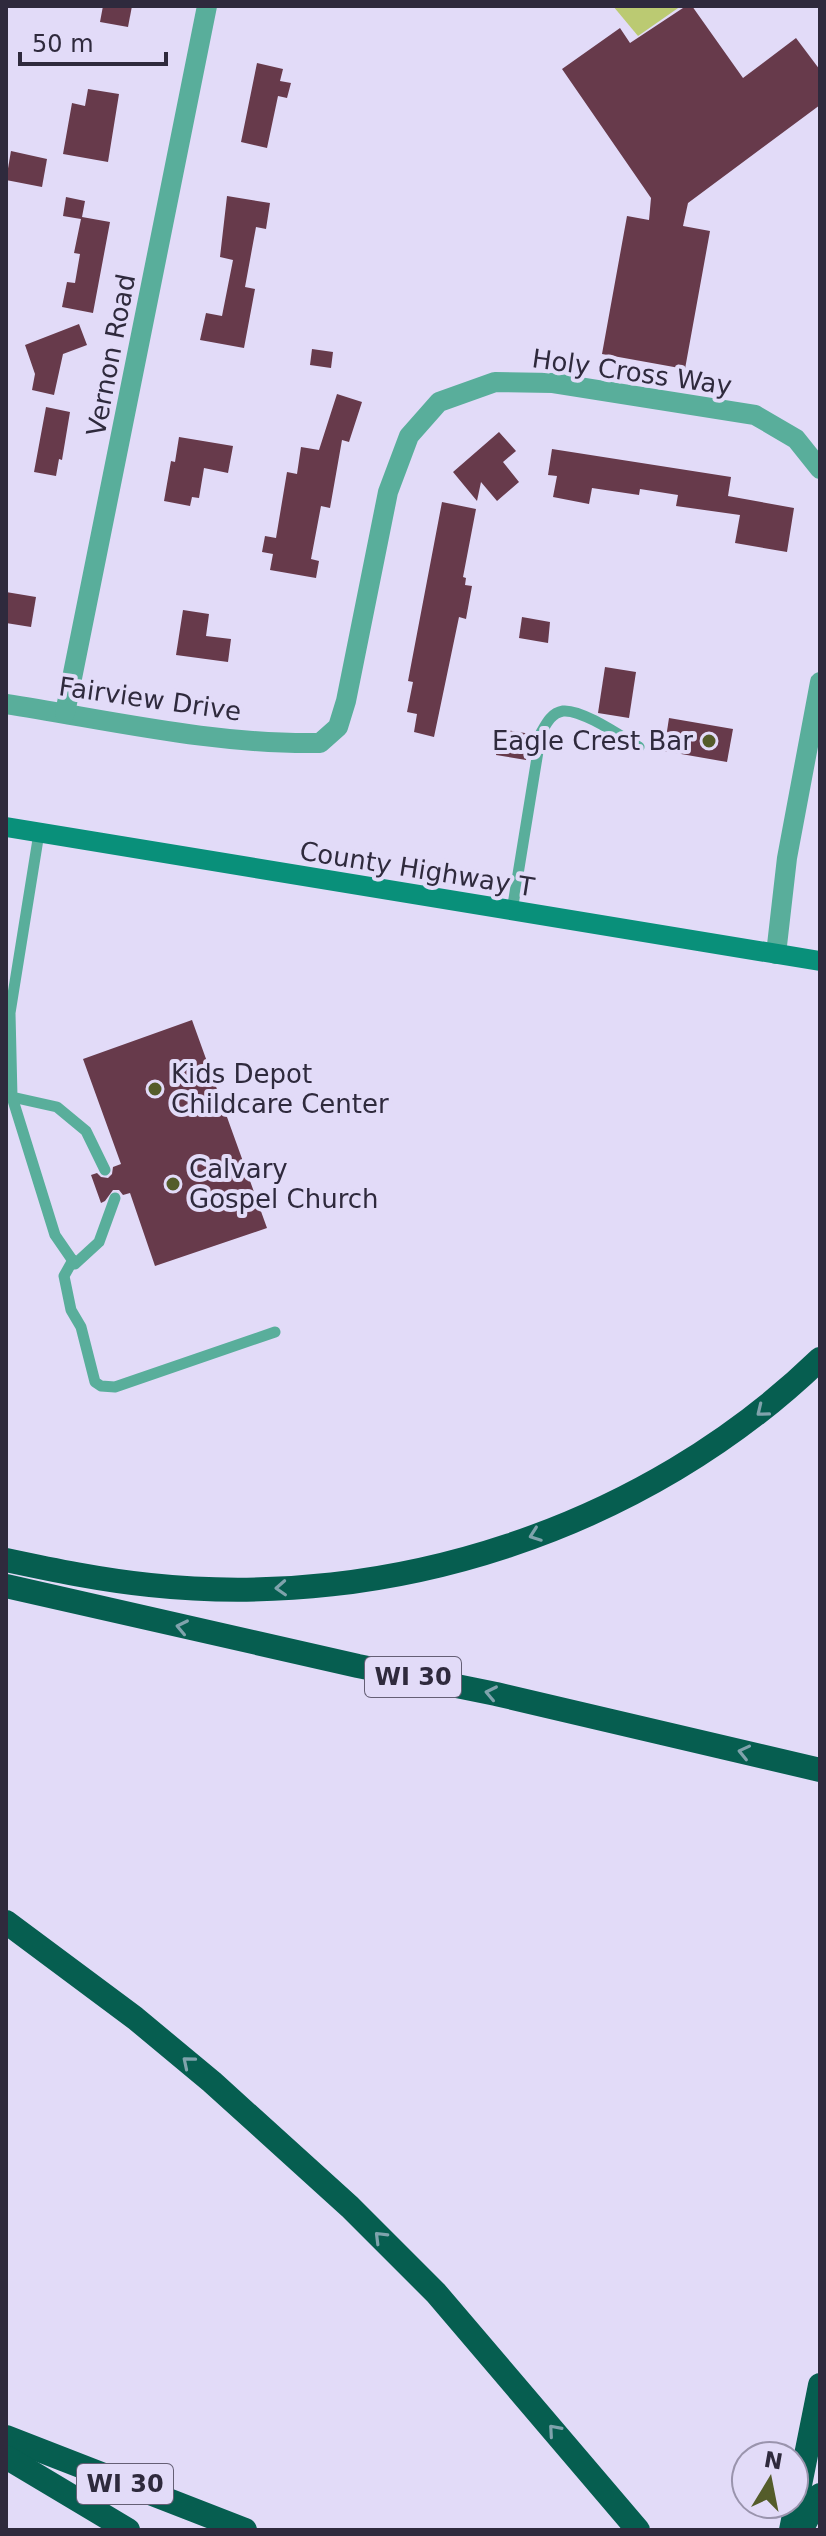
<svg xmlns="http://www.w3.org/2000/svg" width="826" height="2536" viewBox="0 0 826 2536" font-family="'DejaVu Sans',sans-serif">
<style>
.green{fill:#bbca72}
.building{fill:#673a4b}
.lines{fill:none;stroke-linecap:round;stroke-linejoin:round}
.service{stroke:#59ae9b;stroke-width:11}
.minor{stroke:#59ae9b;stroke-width:20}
.secondary{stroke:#09907a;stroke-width:20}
.motorway{stroke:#065e50;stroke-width:24}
.oneway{stroke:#7fa3ac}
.poi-dot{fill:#545c2a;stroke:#e2dbf8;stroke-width:3}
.labels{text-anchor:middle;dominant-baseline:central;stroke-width:8;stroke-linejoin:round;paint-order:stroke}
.shield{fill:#e2dbf8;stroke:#655f75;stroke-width:2}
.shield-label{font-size:24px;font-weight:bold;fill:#2f2a3d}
.street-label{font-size:26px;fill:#2f2a3d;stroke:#e2dbf8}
.poi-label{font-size:26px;fill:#2f2a3d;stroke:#e2dbf8;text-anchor:start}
</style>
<rect width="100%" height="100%" fill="#e2dbf8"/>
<path class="green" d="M 613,6 L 681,6 L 638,36 Z"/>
<g class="building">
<path d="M 103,6 L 132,6 L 128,27 L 100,22 Z"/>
<path d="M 686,6 L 692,6 L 743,78 L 796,38 L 820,70 L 820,105 L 688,203 L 683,226 L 710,231 L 685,369 L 602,354 L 627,216 L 649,220 L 651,198 L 562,69 L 620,28 L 630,43 Z"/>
<path d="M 257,63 L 283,69 L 280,81 L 291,83 L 287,98 L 278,96 L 267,148 L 241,142 Z"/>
<path d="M 88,89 L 119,94 L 108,162 L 63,154 L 72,103 L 85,106 Z"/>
<path d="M 11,151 L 47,159 L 42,187 L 6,180 Z"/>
<path d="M 227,196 L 270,203 L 266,229 L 256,227 L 245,287 L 255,289 L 244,348 L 200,340 L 206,313 L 222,316 L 233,260 L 220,257 Z"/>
<path d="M 66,197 L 85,201 L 82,217 L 110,222 L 93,313 L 62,307 L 67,282 L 75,283 L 80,254 L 74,253 L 81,219 L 63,216 Z"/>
<path d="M 79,324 L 87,345 L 63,354 L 54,395 L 32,390 L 35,374 L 25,345 Z"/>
<path d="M 312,349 L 333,352 L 331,368 L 310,365 Z"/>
<path d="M 337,394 L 362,402 L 349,442 L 342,440 L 330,508 L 321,506 L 311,559 L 319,561 L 316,578 L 270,570 L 273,554 L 262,552 L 265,536 L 276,538 L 287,472 L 297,474 L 301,447 L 319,450 Z"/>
<path d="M 46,407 L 70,412 L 62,460 L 59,459 L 56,476 L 34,472 Z"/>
<path d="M 499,432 L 516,451 L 503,462 L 519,482 L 497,501 L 481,482 L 477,501 L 453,472 Z"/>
<path d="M 179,437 L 233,446 L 228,473 L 204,468 L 199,498 L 192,497 L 190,506 L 164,501 L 171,461 L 175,462 Z"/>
<path d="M 552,449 L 731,477 L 728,496 L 794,508 L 787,552 L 735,543 L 740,515 L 676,506 L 678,495 L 640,489 L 639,495 L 592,488 L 589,504 L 553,497 L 557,476 L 548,475 Z"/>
<path d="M 442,502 L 476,509 L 463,577 L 466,578 L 465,585 L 472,586 L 466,619 L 459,617 L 434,737 L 414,732 L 417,714 L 407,712 L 413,682 L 408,681 Z"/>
<path d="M 6,592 L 36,597 L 31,627 L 6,623 Z"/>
<path d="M 183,610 L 209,614 L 206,636 L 231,639 L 228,662 L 176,655 Z"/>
<path d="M 522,617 L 550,622 L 548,643 L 519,638 Z"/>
<path d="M 605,667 L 636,672 L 629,718 L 598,713 Z"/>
<path d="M 669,718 L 733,729 L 727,762 L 664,751 Z"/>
<path d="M 500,729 L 531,734 L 526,760 L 496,755 Z"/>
<path d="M 192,1020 L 267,1228 L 155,1266 L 130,1193 L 123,1195 L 119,1190 L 113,1190 L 105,1201 L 101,1203 L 91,1175 L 97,1173 L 101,1177 L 108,1178 L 112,1174 L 113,1167 L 121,1164 L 83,1059 Z"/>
</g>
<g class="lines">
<g class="service">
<path d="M 39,833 L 10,1013 L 12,1097 L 57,1107 L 86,1131 L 105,1170"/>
<path d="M 512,911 L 541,733 C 546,724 551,713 563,711 C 582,709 622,737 639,747"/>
<path d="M 12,1097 L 55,1235 L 75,1264 L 99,1242 L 115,1198"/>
<path d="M 73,1260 L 64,1276 L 71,1310 L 81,1327 L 95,1382 L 101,1386 L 115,1387 L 275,1332"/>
</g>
<g class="minor">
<path d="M 6,704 C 109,720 215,745 320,743 L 338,727 L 346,701 L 388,492 L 409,436 L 439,402 L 495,382 L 553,383 L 755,415 L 796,439 L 820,469"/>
<path d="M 65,713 L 207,6"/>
<path d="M 776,954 L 787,858 L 820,682"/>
</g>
<path class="secondary" d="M 6,827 L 820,961"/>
<g class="motorway">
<path d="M 6,1560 C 53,1570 101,1580 150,1585 C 391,1611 645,1528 820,1359"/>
<path d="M 6,1586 L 358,1666 L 496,1694 L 820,1770"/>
<path d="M 6,1922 L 135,2018 L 212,2082 L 350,2207 L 436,2293 L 638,2530"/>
<path d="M 6,2437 L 245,2530"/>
<path d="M 6,2457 L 128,2530"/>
<path d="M 791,2530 L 820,2385"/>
<path d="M 801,2530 L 820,2495"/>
</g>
</g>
<defs><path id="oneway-chevron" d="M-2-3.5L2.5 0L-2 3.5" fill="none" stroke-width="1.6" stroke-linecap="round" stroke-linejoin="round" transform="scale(2)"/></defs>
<g class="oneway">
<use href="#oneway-chevron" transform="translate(762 1411) rotate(141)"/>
<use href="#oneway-chevron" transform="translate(535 1535) rotate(160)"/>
<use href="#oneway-chevron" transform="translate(281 1588) rotate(177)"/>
<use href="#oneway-chevron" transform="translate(182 1627) rotate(-168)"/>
<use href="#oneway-chevron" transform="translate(491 1693) rotate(-168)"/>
<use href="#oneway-chevron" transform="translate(744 1752) rotate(-167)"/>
<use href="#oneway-chevron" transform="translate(188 2062) rotate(-140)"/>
<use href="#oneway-chevron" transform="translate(380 2237) rotate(-135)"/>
<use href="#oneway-chevron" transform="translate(554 2430) rotate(-131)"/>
</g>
<g class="poi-dot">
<circle cx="709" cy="741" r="8"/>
<circle cx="155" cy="1089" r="8"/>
<circle cx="173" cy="1184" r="8"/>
</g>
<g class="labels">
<g class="shield">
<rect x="365" y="1657" width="96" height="40" rx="6"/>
<rect x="77" y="2464" width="96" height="40" rx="6"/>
</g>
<g class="shield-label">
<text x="413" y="1677">WI 30</text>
<text x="125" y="2484">WI 30</text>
</g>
<g class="street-label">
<text transform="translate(111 355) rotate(-79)">Vernon Road</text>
<text transform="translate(632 372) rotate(8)">Holy Cross Way</text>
<text transform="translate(150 699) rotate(8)">Fairview Drive</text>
<text transform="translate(417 869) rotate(9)">County Highway T</text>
</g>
<g class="poi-label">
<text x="693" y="741" text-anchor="end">Eagle Crest Bar</text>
<text x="171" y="1074">Kids Depot<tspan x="171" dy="30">Childcare Center</tspan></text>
<text x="189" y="1169">Calvary<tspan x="189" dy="30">Gospel Church</tspan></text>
</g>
</g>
<rect width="826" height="2536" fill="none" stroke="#2f2a3d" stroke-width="16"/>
<g transform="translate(770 2480) rotate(10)"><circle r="38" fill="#e2dbf8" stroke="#9a94ad" stroke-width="2"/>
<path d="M0-6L14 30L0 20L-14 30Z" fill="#545c2a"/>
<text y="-12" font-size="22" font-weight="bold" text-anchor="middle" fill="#2f2a3d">N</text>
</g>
<path d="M20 52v12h146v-12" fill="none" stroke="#2f2a3d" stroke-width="4"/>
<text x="32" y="52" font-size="24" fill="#2f2a3d" stroke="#e2dbf8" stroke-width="6" paint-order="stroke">50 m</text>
</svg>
